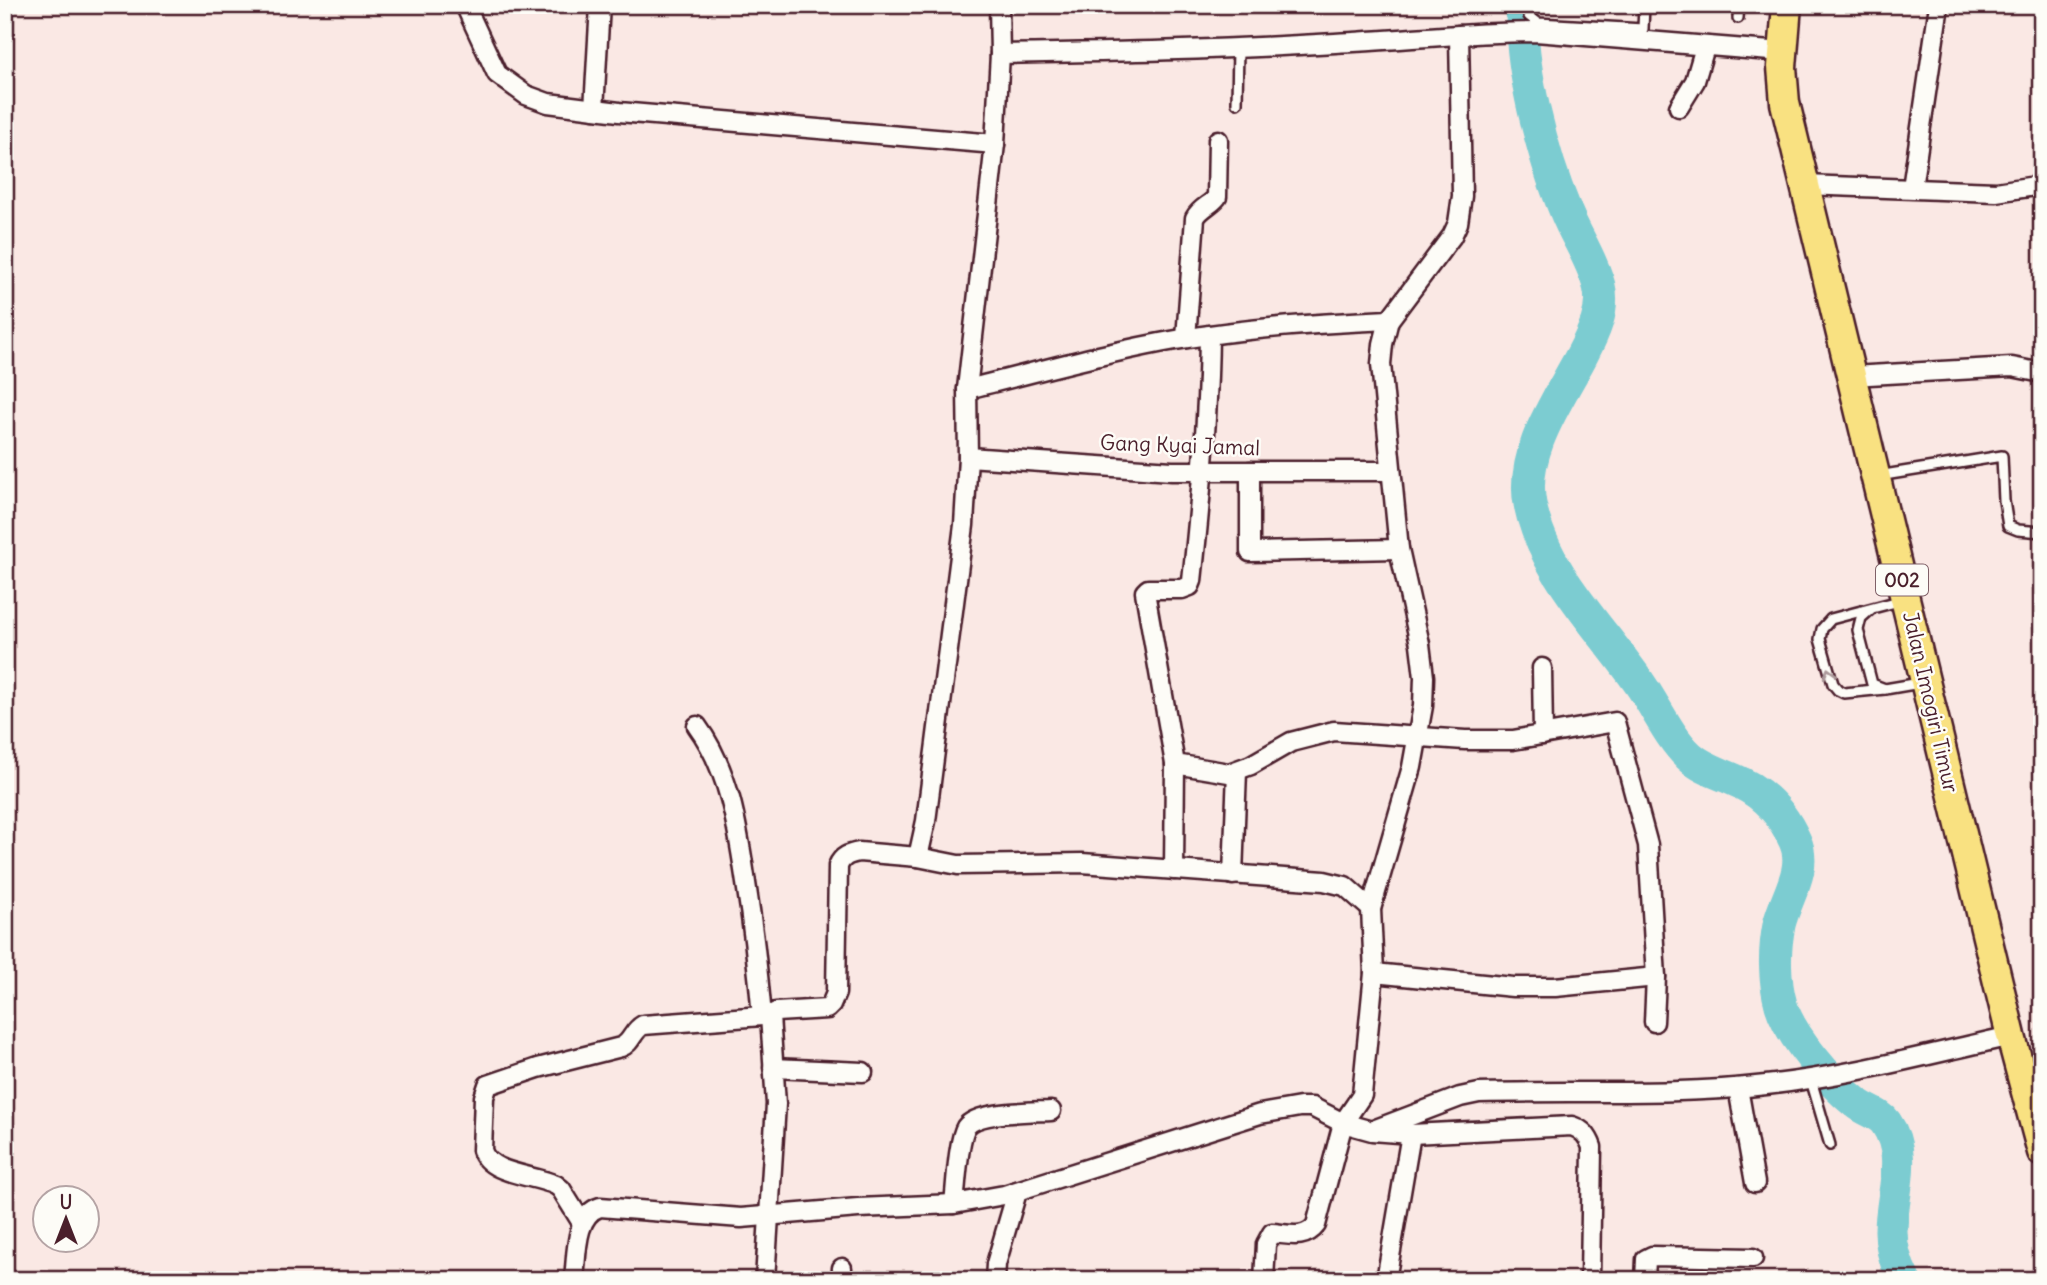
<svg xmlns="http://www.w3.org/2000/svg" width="2047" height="1285" viewBox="0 0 2047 1285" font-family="Delius,sans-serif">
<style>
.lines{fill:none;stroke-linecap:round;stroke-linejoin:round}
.river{stroke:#7bccd1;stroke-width:33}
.service-casing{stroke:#4a1f2b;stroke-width:14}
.minor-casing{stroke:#4a1f2b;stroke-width:23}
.primary-casing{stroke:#4a1f2b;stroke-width:33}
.service{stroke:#fdfcf7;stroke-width:9}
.minor{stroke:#fdfcf7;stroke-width:18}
.primary{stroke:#f9e181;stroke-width:28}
.oneway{stroke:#ac999b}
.labels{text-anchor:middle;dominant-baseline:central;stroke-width:5;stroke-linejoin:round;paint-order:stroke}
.shield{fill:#fdfcf7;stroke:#806168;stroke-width:2}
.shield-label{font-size:19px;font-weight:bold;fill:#4a1f2b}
.street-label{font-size:21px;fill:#4a1f2b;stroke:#fdfcf7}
</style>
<rect width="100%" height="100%" fill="#fae8e4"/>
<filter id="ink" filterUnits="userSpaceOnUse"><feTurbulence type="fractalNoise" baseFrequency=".0143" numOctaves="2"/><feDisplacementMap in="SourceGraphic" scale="14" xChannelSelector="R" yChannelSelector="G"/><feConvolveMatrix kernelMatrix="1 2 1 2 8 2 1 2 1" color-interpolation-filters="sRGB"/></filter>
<g filter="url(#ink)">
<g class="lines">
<path class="river" d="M 1523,5 C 1517,61 1544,160 1566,212 C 1576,237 1592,259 1599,286 C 1605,310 1593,334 1582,355 C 1559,399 1520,452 1530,504 C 1544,574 1601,627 1640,684 C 1656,707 1669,737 1689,756 C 1704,770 1724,774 1741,783 C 1766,795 1784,816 1795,841 C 1808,869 1785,898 1779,925 C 1774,950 1774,980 1781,1005 C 1790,1036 1831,1083 1856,1103 C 1865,1111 1879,1113 1886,1123 C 1909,1156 1891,1195 1891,1231 C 1891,1248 1896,1264 1904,1280"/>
<defs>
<g id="service">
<path d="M 1530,5 L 1529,16 L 1538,23 L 1643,29 L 1644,5"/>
<path d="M 1738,18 L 1739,5"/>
<path d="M 1237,103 L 1238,48"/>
<path d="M 1878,476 L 2002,456 L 2004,501 L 2008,526 L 2018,530 L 2042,532"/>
<path d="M 1870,610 L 1861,618 L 1858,630 L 1872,684 L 1885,689 L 1920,683"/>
<path d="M 1885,689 L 1844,693 L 1838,690 L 1833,684 L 1820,639 L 1822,629 L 1831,619 L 1903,600"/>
<path d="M 1811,1080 L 1830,1145"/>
</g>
<g id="minor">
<path d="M 465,5 L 497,74 L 526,95 L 548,103 L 619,112 L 995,144"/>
<path d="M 1000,54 C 1112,52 1223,50 1335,43 C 1402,40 1469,32 1536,32 L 1783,52"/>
<path d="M 1679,107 L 1695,81 L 1705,47"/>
<path d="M 594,109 L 600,5"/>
<path d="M 1804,185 L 1996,192 L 2042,185"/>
<path d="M 1912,188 L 1939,5"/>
<path d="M 1209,335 C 1208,418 1201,499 1192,581 L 1190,586 L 1182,589 L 1148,589 L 1145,592 L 1175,764 L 1229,773 L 1251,765 L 1291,742 L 1334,731 L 1465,740 L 1513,740 L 1615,722 L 1648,845 L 1656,977 L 1654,1022"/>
<path d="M 1186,338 L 1195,218 C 1201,207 1210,206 1217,197 L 1218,140"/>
<path d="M 1851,376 L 2012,367 L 2042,373"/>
<path d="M 967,389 C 1037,372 1106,352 1176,340 C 1246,328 1319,323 1389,320"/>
<path d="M 968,457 L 1172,471 L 1391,471"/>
<path d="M 1250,471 L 1250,552 L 1399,549"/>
<path d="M 1542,668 L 1543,735"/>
<path d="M 697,726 C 730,771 738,830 746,883 C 753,927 758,971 762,1016 L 770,1016 L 776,1012 L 827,1009 L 831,1005 L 836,993 L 838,866 C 842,856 849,854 859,852 L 918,857 L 926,821 L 964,525 L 968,457 L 967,389 L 995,144 L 1000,54 L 999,5"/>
<path d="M 918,857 L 958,865 L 1082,863 L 1324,881 L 1345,886 L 1371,909"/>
<path d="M 1174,870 L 1175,764"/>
<path d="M 1233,875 L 1237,771"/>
<path d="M 1374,973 L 1513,987 L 1555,987 L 1656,977"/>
<path d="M 773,1068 L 863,1072"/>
<path d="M 1738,1088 L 1755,1183"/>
<path d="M 1376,1129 L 1460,1097 L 1479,1093 C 1575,1090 1671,1096 1766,1085 C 1849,1076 1930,1054 2011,1036"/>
<path d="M 954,1204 C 956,1187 958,1140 966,1127 C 977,1111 1031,1112 1051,1111"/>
<path d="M 582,1223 L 561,1189 L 556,1185 C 535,1175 488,1174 482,1150 L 484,1097 L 488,1085 L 538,1068 L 621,1047 C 632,1043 632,1031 643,1025 L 762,1016"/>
<path d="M 574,1280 C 577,1256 574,1215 600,1207 L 741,1218 L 858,1208 L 954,1204 L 1004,1195 L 1260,1114 L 1300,1107 L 1312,1107 L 1343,1123 L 1372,1131 L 1411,1134 L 1572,1126 C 1583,1130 1588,1136 1592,1147 L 1590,1280"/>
<path d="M 765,1280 L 776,1104 L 770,1016"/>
<path d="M 841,1280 L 842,1268"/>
<path d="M 995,1280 L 996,1264 L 1017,1192"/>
<path d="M 1264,1280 L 1266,1244 L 1272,1233 C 1288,1234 1305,1240 1316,1225 L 1343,1123 L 1362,1095 L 1374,973 L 1371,909 L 1412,767 L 1423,706 L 1424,677 L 1420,644 L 1399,549 L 1381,364 L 1383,344 L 1389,320 L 1452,236 L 1458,223 L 1462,196 L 1459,35"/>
<path d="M 1386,1280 L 1411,1134"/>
<path d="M 1645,1280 L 1646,1259 L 1652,1256 L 1753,1258"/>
</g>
<path id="primary" d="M 1787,5 L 1782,67 L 1785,103 L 2011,1036 L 2042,1152"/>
</defs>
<use href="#service" class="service-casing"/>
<use href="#minor" class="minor-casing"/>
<use href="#primary" class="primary-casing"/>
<use href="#service" class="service"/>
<use href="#minor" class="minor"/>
<use href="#primary" class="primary"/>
</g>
<defs><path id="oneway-chevron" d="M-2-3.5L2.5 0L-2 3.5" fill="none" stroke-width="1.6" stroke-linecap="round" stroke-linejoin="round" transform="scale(1.75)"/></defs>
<use class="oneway" href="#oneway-chevron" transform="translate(1829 673) rotate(-106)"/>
</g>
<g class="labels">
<rect class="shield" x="1876" y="564.5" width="52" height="31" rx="5"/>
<g class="shield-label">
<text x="1902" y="580">002</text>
</g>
<g class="street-label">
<text transform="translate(1180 445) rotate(2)">Gang Kyai Jamal</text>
<text transform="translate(1931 702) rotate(77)">Jalan Imogiri Timur</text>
</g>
</g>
<rect width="2047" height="1285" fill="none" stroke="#fdfcf7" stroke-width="28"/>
<rect x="14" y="14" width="2019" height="1257" fill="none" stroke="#4a1f2b" stroke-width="2.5" filter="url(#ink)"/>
<g transform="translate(66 1219)"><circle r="33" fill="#fdfcf7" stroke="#b5a4a5" stroke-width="2"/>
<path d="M0-5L12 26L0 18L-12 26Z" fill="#4a1f2b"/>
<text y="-10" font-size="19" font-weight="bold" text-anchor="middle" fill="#4a1f2b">U</text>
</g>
</svg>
